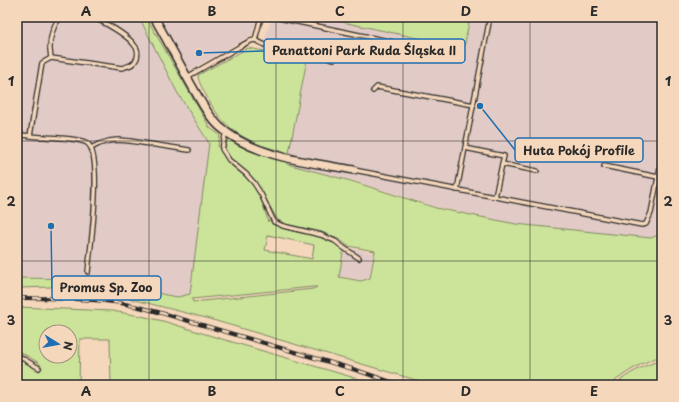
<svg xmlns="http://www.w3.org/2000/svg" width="679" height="402" viewBox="0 0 679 402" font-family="'Playpen Sans',sans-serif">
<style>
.built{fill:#e2cbc6}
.green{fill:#cce49a;stroke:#7c8862;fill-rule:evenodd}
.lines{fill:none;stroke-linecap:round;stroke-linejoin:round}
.lane-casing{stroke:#2b2b2b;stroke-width:6}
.street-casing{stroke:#2b2b2b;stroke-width:10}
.lane{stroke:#f5d7bb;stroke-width:3.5}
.street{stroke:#f5d7bb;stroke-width:7}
.rail-casing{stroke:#2b2b2b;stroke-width:4}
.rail{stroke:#f5d7bb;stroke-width:2.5;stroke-dasharray:8;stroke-linecap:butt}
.grid{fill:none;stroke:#2b2b2b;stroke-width:1;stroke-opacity:0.55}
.leader{fill:none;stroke:#1f6fb2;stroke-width:1.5}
.callout-dot{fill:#1f6fb2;stroke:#f5d7bb;stroke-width:1.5}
.callout{fill:#f5d7bb;stroke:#1f6fb2;stroke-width:1.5}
.callout-label{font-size:12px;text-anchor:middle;font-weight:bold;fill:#2b2b2b}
.neatline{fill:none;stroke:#2b2b2b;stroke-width:1.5}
.grid-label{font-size:13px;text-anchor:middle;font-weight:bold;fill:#2b2b2b}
</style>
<rect width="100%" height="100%" fill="#f5d7bb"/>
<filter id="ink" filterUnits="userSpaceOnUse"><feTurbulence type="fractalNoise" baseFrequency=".025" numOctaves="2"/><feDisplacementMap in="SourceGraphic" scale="8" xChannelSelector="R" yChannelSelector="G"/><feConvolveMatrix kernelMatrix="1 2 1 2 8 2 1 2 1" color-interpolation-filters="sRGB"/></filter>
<g filter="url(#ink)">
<g class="built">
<path d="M 17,17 L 139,17 L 177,92 L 209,143 L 190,294 L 178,297 L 90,279 L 17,277 Z"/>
<path d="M 155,17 L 257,17 L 252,35 L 189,71 Z"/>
<path d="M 272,17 L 312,17 L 324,18 L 464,48 L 470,17 L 662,17 L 662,233 L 651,238 L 516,224 L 436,207 L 351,180 L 287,164 L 307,59 L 261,50 Z"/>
<path d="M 349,248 L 374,253 L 369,277 L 361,280 L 339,276 L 344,253 Z"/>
</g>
<g class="green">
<path d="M 139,17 L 146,17 L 210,128 L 220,135 L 218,146 C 221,151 224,157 228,162 C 236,170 246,176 253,185 C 261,197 265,209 268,222 L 270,218 C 280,233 306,232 321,237 C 331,240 337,244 345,251 L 343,253 L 339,277 L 361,281 L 370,278 L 375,251 L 348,246 L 340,240 L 322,232 L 285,224 L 277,219 L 263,194 L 256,183 L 248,173 L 231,159 L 225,150 L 228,135 L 286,160 L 287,164 L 351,181 L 436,208 L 516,224 L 651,238 L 662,233 L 662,356 C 642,362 626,372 610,385 L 429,385 L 419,381 L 399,375 L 206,318 L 112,294 L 99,291 L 53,287 L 17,288 L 17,278 L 90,279 L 120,284 L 166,295 L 178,297 L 190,294 L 209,143 L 177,92 ZM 268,235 L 314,245 L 312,259 L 265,250 ZM 313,287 L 317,287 L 313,289 L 193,302 L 192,299 Z"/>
<path d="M 312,17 L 470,17 L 464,48 L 324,18 Z"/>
<path d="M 248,48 L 307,59 L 289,153 C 250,144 225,133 206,95 C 203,89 198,82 198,75 Z"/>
<path d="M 17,307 L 112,311 L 141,316 L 163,321 L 215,337 L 379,385 L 111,385 L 110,339 L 80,339 L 79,385 L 17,385 L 17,357 L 40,370 L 41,366 L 39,363 L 17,350 ZM 46,332 L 70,332 L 70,356 L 46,356 Z"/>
<path d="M 662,360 L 662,385 L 615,385 C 628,373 645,365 662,360 Z"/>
</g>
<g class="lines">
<defs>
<g id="lane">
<path d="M 274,17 L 393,42 L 397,44 L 398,46 L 397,55"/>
<path d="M 255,40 L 265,45 L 334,59"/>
<path d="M 51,58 C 49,48 50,35 55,25 C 56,22 59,20 61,17"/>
<path d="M 187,77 L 239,47 L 250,41 L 255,40 L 261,17"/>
<path d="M 373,91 L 377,87 L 474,105"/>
<path d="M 226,131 L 222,149 L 229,160 L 246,174 L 254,183 L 261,194 L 274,222 L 283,226 L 321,235 L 335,241 L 344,248 L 359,258"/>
<path d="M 17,135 C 26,135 35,137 44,137 C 55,138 78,138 87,143 C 104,154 90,250 88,272"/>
<path d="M 30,136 L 42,63 L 51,58 L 122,68 C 129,66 134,65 137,58 C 138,54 138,49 135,46 C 128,35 105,23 93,17"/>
<path d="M 91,148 L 99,144 L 109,141 L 118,140 L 130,141 L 189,150"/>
<path d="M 465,148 L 504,156 L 502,164"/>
<path d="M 604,166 L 658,177"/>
<path d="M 354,170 L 642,225 L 646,224 L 651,213 L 662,157"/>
<path d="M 457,190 L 490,17"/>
<path d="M 495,197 L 502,164 L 537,171"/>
<path d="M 17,355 L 39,368"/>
</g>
<path id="street" d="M 154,17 C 167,40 179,63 192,86 C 200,100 208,116 220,127 C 255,158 310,162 354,170"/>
</defs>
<use href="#lane" class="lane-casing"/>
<use href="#street" class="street-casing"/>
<use href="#lane" class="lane"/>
<use href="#street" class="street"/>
<defs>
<path id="rail" d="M 17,298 C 49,298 81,298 113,302 C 128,304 143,308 158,312 L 356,370 L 400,385"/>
</defs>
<use href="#rail" class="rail-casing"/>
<use href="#rail" class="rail"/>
</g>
</g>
<path class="grid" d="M 149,17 L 149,385M 276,17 L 276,385M 403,17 L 403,385M 530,17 L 530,385M 17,141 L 662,141M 17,261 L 662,261"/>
<path class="leader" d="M199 53L264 51M480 106L515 150M51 226L52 288"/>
<g class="callout-dot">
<circle cx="199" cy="53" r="4"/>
<circle cx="480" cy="106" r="4"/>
<circle cx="51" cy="226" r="4"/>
</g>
<g class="callout">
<rect x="264" y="39" width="201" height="24" rx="4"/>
<rect x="515" y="138" width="128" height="24" rx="4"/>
<rect x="52" y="276" width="109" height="24" rx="4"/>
</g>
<g class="callout-label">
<text x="364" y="55">Panattoni Park Ruda Śląska II</text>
<text x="579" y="155">Huta Pokój Profile</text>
<text x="106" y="292">Promus Sp. Zoo</text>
</g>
<rect width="679" height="402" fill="none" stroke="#f5d7bb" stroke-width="44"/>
<g transform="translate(58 344) rotate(101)"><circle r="19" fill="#f5d7bb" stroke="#a49281"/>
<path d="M0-3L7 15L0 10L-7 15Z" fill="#1f6fb2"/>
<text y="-6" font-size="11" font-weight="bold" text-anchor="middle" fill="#2b2b2b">N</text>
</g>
<rect x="22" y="22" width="635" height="358" class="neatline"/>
<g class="grid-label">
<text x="86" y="16">A</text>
<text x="212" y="16">B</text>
<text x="340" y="16">C</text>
<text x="466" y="16">D</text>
<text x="594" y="16">E</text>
<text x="11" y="86">1</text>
<text x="668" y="86">1</text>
<text x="11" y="206">2</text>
<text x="668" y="206">2</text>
<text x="11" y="325">3</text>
<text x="668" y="325">3</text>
<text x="86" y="396">A</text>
<text x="212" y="396">B</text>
<text x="340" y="396">C</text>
<text x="466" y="396">D</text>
<text x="594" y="396">E</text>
</g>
</svg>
